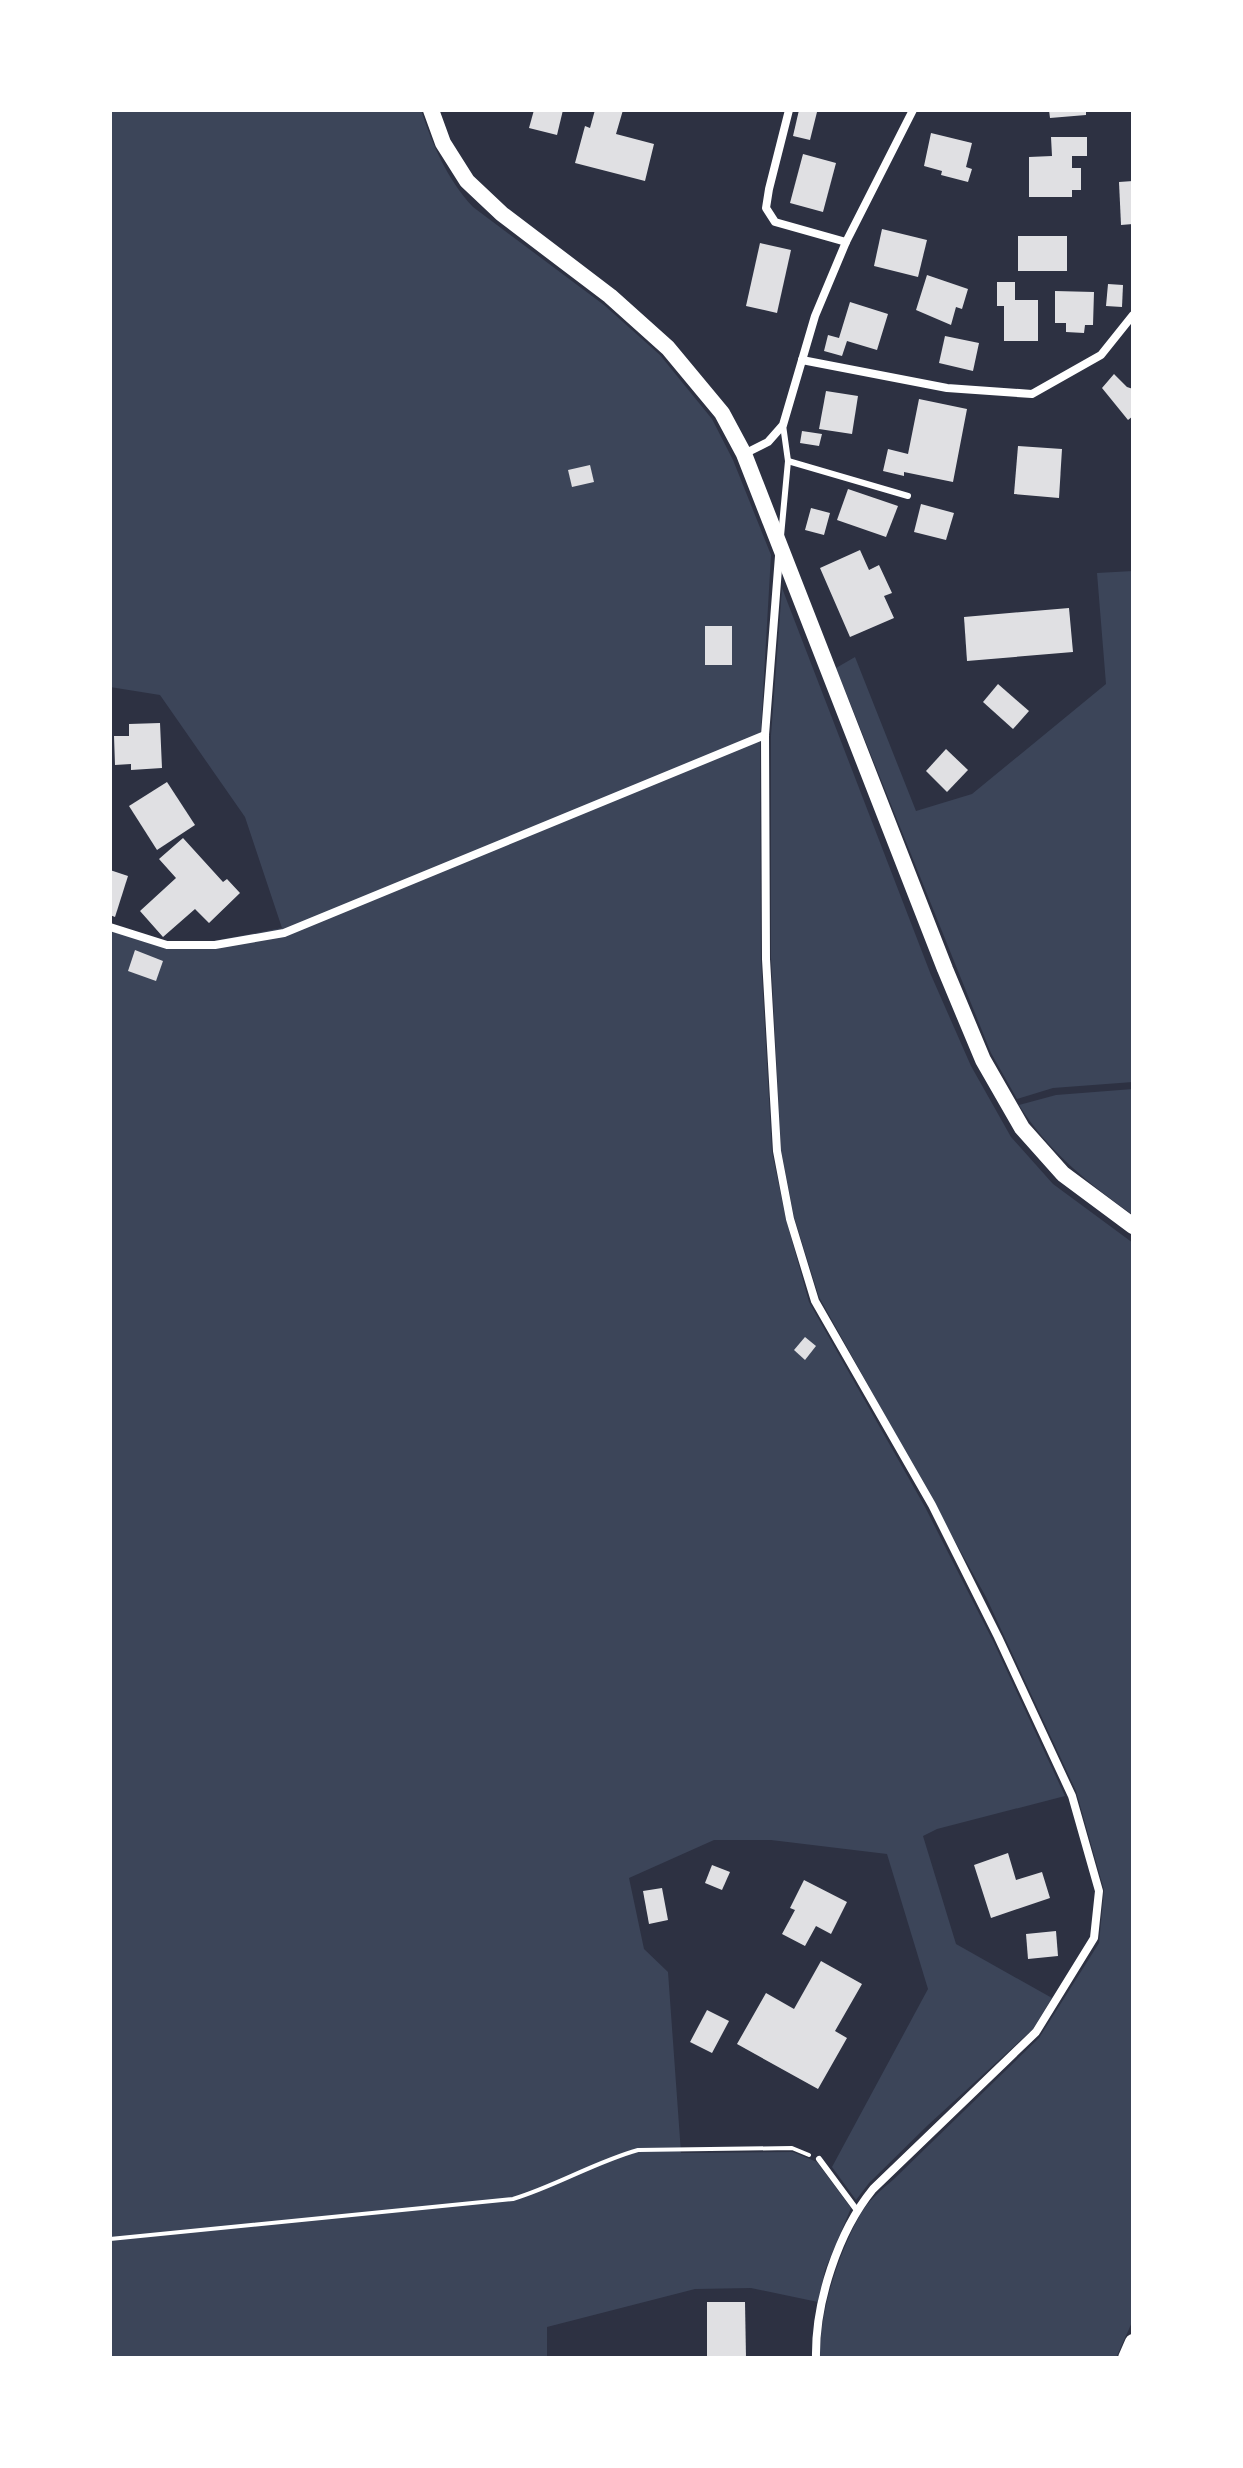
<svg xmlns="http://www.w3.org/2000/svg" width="1243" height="2468" viewBox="0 0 1243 2468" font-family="Helvetica,sans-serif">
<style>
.green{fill:#3c4559}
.building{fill:#e0e0e3}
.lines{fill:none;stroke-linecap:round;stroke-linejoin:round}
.path{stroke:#fff;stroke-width:4}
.service{stroke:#fff;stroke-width:6}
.minor{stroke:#fff;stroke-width:8}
.secondary{stroke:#fff;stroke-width:16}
</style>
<rect width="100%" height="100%" fill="#2d3142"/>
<g class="green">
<path d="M 110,110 L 421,110 C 433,146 447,179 473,207 L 604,305 L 660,355 L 712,419 L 733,460 L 771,555 L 760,745 L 761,959 L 772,1152 L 786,1219 L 809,1302 L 925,1507 L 994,1643 L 1065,1796 L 937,1829 L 923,1836 L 956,1944 L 1052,1998 L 1033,2029 L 928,2125 L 869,2183 L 856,2200 L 832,2167 L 928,1989 L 887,1854 L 771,1840 L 714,1840 L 629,1878 L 644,1949 L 668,1972 L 681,2153 L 793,2152 L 817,2162 L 851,2208 L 825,2270 L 818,2302 L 751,2288 L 695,2289 L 547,2327 L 547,2358 L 110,2358 L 110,924 L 166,942 L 213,941 L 282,928 L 245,817 L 160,695 L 110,687 Z"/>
<path d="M 1133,571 L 1133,1082 L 1053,1088 L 1017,1099 L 991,1053 L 836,668 L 855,657 L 916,811 L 972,794 L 1106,684 L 1097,573 Z"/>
<path d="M 782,588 L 931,975 L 971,1066 L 1011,1137 L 1053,1184 L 1133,1243 L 1133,2320 L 1116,2358 L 820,2358 C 819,2313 838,2255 860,2215 C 868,2201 881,2190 894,2179 L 1039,2038 L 1099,1943 L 1104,1890 L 1076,1791 L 986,1597 L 819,1297 L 794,1217 L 781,1150 L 771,958 L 771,735 Z"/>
<path d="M 1133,1089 L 1133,1215 C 1090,1185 1047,1150 1019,1105 L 1056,1095 Z"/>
</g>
<g class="building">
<path d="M 534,110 L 563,110 L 557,135 L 529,128 Z"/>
<path d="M 595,110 L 623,110 L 616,134 L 654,144 L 645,181 L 575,163 L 585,126 L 590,128 Z"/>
<path d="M 799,110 L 817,112 L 810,140 L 793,136 Z"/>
<path d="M 1049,110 L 1086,110 L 1086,115 L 1050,118 Z"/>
<path d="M 931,133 L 972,143 L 966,167 L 972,169 L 968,182 L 941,175 L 942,171 L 924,166 Z"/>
<path d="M 1051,137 L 1087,137 L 1087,156 L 1072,156 L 1072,168 L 1081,168 L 1081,190 L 1072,190 L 1072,197 L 1029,197 L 1029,157 L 1052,156 Z"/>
<path d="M 803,154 L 836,163 L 823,212 L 790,203 Z"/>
<path d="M 1133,181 L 1133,224 L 1121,225 L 1119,182 Z"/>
<path d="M 882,229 L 927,240 L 918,277 L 874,266 Z"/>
<rect x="1018" y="236" width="49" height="35"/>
<path d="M 760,243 L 791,250 L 777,313 L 746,306 Z"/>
<path d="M 927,275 L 968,289 L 962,309 L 956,307 L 951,325 L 916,310 Z"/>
<path d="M 997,282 L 1015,282 L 1015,300 L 1038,300 L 1038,341 L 1004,341 L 1004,306 L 997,306 Z"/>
<path d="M 1108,284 L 1123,285 L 1122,307 L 1106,306 Z"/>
<path d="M 1055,291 L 1094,292 L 1093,325 L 1085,325 L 1084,333 L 1066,332 L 1066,323 L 1055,323 Z"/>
<path d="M 850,302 L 888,314 L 877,350 L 847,341 L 842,356 L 824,351 L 828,335 L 839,338 Z"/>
<path d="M 945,336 L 979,343 L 973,371 L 939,363 Z"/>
<path d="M 1114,374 L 1127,387 L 1133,389 L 1133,416 L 1128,420 L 1102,388 Z"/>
<path d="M 826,391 L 858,396 L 852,434 L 819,429 Z"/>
<path d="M 919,399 L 967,409 L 953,482 L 904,472 L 904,476 L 883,471 L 888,449 L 908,454 Z"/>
<path d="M 802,431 L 822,434 L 819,446 L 800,443 Z"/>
<path d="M 1018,446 L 1062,449 L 1059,498 L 1014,494 Z"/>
<path d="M 590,465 L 594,482 L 572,487 L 568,470 Z"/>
<path d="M 848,489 L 898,506 L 886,537 L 837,520 Z"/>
<path d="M 921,504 L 954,513 L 946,540 L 914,532 Z"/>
<path d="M 811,508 L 830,513 L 824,535 L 805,530 Z"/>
<path d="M 860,550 L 869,570 L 879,565 L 892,593 L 884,596 L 894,618 L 850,637 L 820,568 Z"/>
<path d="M 1069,608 L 1073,652 L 967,661 L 964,617 Z"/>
<rect x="705" y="626" width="27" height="39"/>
<path d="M 998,684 L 1029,711 L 1013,729 L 983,702 Z"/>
<path d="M 160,723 L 162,768 L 131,770 L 131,764 L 115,765 L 114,736 L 129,736 L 129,724 Z"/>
<path d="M 946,749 L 968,770 L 947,792 L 926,771 Z"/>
<path d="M 167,782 L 195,825 L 157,850 L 129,806 Z"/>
<path d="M 183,838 L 223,882 L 227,879 L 240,893 L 209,923 L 195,909 L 163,937 L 140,911 L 176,878 L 159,859 Z"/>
<path d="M 110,870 L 128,876 L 115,917 L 110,915 Z"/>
<path d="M 135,950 L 163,961 L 156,981 L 128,971 Z"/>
<path d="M 805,1337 L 816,1346 L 805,1360 L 794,1350 Z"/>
<path d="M 1008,1853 L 1016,1880 L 1042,1872 L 1050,1898 L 991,1918 L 974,1865 Z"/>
<path d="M 712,1865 L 730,1872 L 722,1890 L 705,1883 Z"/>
<path d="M 804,1880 L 847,1902 L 831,1934 L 816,1926 L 805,1946 L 782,1934 L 795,1910 L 790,1908 Z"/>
<path d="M 662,1888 L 668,1920 L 649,1924 L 643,1891 Z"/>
<path d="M 1056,1931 L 1058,1956 L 1028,1959 L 1026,1934 Z"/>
<path d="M 821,1961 L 862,1984 L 835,2031 L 847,2038 L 818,2089 L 737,2044 L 766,1993 L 794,2009 Z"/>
<path d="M 707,2010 L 729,2021 L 712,2053 L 690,2042 Z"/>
<path d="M 707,2302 L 745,2302 L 746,2358 L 707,2358 Z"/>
</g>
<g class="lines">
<path class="path" d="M 110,2239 L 513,2199 C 556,2186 595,2162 638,2150 L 792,2148 L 809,2155"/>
<g class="service">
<path d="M 788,461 L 908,496"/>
<path d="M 781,536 L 788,461 L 783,425"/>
<path d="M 819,2159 L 856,2209"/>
</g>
<g class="minor">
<path d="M 789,110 L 769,189 L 766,208 L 775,222 L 846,242"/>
<path d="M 802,360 L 947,388 L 1032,394 L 1101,355 L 1133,315"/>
<path d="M 744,454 L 768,442 L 783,425 L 815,316 L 846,242 L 913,110"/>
<path d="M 779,556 L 765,735 L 766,959 L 777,1151 L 790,1219 L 815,1301 L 932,1505 L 998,1637 L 1072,1796 L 1099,1891 L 1094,1938 L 1036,2032 L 873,2189 C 838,2232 815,2302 816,2358"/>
<path d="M 110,927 L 167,945 L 215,945 L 284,933 L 765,735"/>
</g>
<g class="secondary">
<path d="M 431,110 L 443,143 L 467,181 L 502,214 L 610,296 L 668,348 L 722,413 L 744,454 L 945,969 L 983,1060 L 1022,1128 L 1063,1174 L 1133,1226"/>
<path d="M 1126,2358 L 1133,2342"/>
</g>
</g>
<rect width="1243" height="2468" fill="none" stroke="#ffffff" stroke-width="224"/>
</svg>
